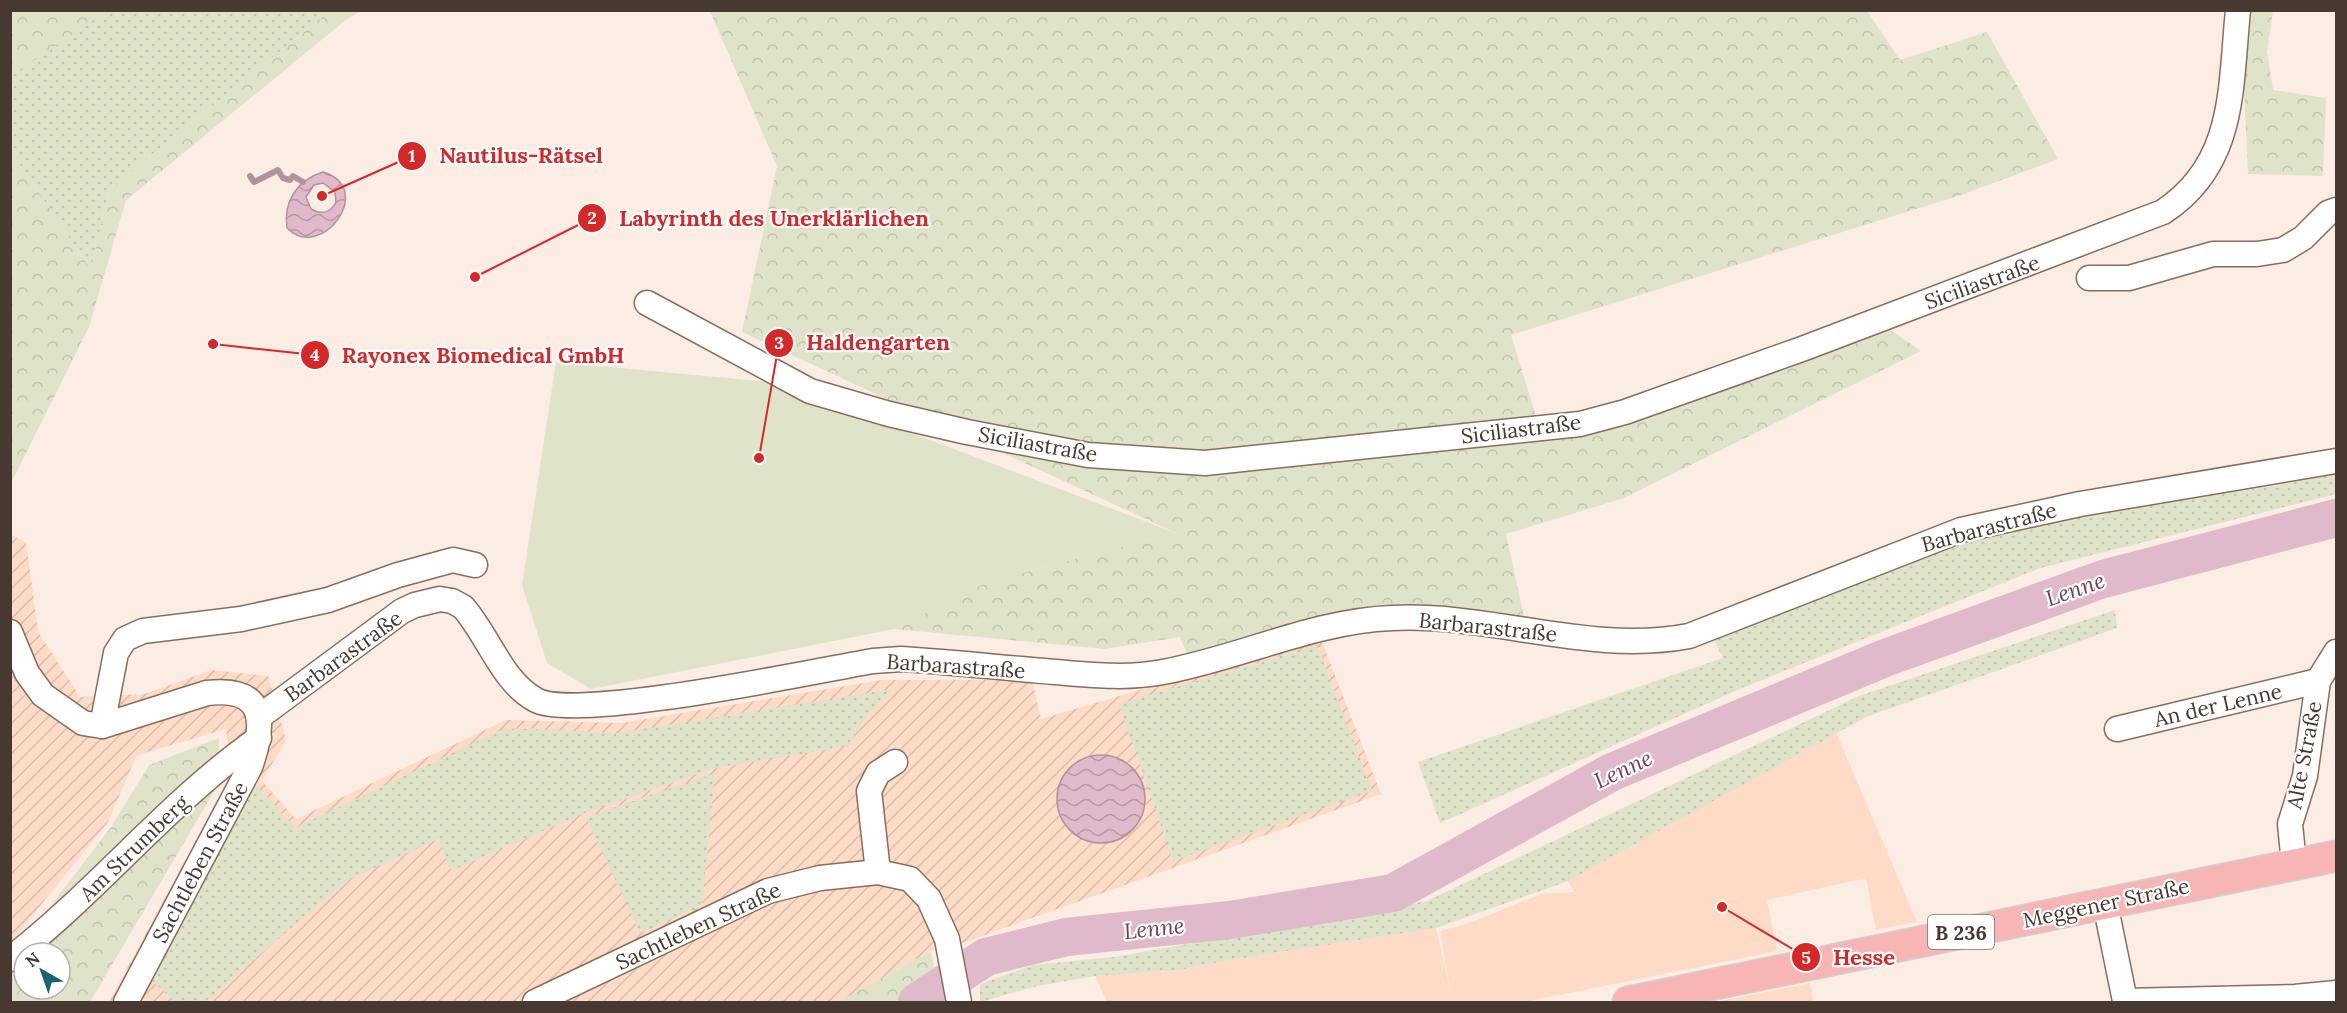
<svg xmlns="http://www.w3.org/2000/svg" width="2347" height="1013" viewBox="0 0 2347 1013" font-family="Lora,serif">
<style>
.built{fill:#fddbc7}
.industrial{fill:url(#industrial-furrows)}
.grass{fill:url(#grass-dots)}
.forest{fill:url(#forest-crowns);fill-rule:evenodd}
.garden{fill:#dfe3ca}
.water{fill:url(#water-waves);stroke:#b2939d;stroke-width:1.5;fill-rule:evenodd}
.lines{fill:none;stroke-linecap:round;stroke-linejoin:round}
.stream{stroke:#b2939d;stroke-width:6}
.river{stroke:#e0bacb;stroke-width:38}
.minor-casing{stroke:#8b6c5a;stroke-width:27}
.major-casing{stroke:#d3cfce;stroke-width:33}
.minor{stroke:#fff;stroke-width:24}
.major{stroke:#f7b5b5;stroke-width:30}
.labels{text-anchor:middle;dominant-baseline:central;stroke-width:4.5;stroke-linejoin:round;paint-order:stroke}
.shield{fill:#fff;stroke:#7e746f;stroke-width:1.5}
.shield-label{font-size:20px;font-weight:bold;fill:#473931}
.street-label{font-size:21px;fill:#473931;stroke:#fff}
.water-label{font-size:22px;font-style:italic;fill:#713e57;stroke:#fff}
.leader{fill:none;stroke:#d62828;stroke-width:2}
.callout-dot{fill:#d62828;stroke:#fff;stroke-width:2}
.mark-label{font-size:18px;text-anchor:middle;font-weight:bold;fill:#fff}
.callout-label{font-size:22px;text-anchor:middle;font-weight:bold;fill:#d62828;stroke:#fff;stroke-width:4.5;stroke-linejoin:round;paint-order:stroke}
</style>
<defs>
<pattern id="industrial-furrows" width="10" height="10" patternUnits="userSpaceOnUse" patternTransform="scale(1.5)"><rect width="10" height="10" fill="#fddbc7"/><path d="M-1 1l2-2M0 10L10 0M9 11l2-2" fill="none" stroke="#dabdab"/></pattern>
<pattern id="grass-dots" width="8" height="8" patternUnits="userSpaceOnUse" patternTransform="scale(1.5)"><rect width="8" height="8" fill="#dfe3ca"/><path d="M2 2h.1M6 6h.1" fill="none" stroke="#c1c4ae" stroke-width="1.8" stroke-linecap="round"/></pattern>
<pattern id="forest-crowns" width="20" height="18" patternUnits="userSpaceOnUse" patternTransform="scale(1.5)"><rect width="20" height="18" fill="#dfe3ca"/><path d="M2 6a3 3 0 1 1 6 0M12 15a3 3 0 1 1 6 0" fill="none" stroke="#c1c4ae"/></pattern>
<pattern id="water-waves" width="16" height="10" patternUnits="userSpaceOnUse" patternTransform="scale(1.5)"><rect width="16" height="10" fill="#e0bacb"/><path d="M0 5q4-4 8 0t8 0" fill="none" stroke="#b798a5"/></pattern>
</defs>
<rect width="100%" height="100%" fill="#fbece4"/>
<g class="built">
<path d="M 1836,732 L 1917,922 L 1876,930 L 1866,878 L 1767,900 L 1777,951 L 1525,1002 L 1107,1002 L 1095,976 L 1179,970 L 1224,961 L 1436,928 L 1451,994 L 1440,931 L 1467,924 L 1541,894 L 1574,892 L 1568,881 Z"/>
<path d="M 1810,983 L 1813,1002 L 1715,1002 Z"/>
</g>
<path class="industrial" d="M 11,535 L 26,542 L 38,631 L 80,697 L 145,694 L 211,670 L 268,676 L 286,740 L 262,781 L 296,819 L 506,720 L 622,723 L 882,680 L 1032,680 L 1041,719 L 1320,637 L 1381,794 L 965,942 L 931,951 L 838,1002 L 109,1002 L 231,775 L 226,729 L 137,755 L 108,822 L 11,942 Z"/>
<g class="grass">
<path d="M 107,11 L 330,11 L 109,189 L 91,270 L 11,151 L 10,76 Z"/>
<path d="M 2336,471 L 2336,494 L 2040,568 L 1742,688 L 1440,823 L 1418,762 L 1723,658 L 1713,638 L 1958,541 L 2073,515 L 2280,485 Z"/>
<path d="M 2115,610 L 2117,628 L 1866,717 L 1568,881 L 1436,928 L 1224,961 L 1179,970 L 1095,976 L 1037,986 L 980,1002 L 980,984 L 1033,965 L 1114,957 L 1427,901 L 1859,696 Z"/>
<path d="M 1317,645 L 1372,791 L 1173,861 L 1119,704 Z"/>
<path d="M 893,689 L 865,717 L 849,746 L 715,768 L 587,812 L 451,871 L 439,839 L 347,880 L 205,1002 L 175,1002 L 148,977 L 255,784 L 295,828 L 505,728 L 618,733 Z"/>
<path d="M 715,773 L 702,906 L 640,933 L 586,817 Z"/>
</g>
<g class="forest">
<path d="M 11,10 L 107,10 L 107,11 L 11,76 Z"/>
<path d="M 330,11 L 361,11 L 347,19 L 126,200 L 89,327 L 11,483 L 11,151 L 91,270 L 109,189 Z"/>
<path d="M 710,11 L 1867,11 L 1900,60 L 1987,32 L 2058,159 L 1961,195 L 1511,335 L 1542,436 L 1887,328 L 1921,351 L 1624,498 L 1506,534 L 1525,621 L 1395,607 L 1190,662 L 1180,637 L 1104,649 L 894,629 L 987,582 L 1176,533 L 742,332 L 777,166 Z"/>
<path d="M 2248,11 L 2273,11 L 2267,51 L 2273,90 L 2326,98 L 2323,176 L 2248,174 L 2243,62 Z"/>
<path d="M 219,738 L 219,783 L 90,1002 L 11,1002 L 10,959 L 111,827 L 149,765 ZM 24,953 L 60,953 L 60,989 L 24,989 Z"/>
<path d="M 931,951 L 941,1002 L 838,1002 Z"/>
</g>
<path class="garden" d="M 556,362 L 779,383 L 1176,533 L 987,582 L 894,629 L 591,689 L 547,663 L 522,585 Z"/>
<g class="water">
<path d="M 323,172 C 377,188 321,263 287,228 C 283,202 297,180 323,172 ZM 323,183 L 335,192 L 336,202 C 331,213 321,215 311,209 L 306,197 L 314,185 Z"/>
<circle cx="1101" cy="799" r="44"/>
</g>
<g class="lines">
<path class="stream" d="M 250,176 L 254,182 L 278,170 L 283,178 L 290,180 L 293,176 L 303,182"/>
<path class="river" d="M 917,1002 L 986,957 L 1066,937 L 1230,920 L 1393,893 L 1612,772 L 1885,658 L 2103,579 L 2336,518"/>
<defs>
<g id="minor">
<path d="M 2089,278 L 2129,278 L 2213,254 L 2257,254 L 2283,250 L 2303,238 L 2328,213 L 2336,210"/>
<path d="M 647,303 L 810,391 L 889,414 L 967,432 L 1088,455 L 1205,463 L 1580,424 L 1625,412 L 1802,349 L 2163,212 C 2236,164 2230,89 2238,10"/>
<path d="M 10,632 L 27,673 L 43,695 L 83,723 L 102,726 L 207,693 C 266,686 266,723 250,767 L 126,1002"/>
<path d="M 259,717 L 402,611 L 415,605 L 440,599 L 452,601 L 463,607 C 488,635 502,682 536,700 C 576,722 815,671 873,661 L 901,659 C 952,662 1003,668 1055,672 C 1091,675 1127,679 1163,672 C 1240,658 1313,621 1392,618 C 1492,613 1590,655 1689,636 L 1961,530 L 2080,504 L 2336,461"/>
<path d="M 102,726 L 116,653 L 125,639 L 143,631 L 241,619 L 328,600 L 398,575 L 453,560 L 475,565"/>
<path d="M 2117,729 L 2318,681"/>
<path d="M 2294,864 L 2290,824 L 2305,776 L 2318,681 L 2336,652"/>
<path d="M 878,872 L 869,791 L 878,773 L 895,762"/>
<path d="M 2105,903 L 2125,1001 L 2295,997 L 2336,993"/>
<path d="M 10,959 C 98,891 168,802 259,738"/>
<path d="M 535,1002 L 768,891 L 820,878 L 878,872 L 910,879 L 929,899 L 947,939 L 959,1002"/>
</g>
<path id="major" d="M 1628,1002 L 2336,856"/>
</defs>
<use href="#minor" class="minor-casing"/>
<use href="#major" class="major-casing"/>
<use href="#minor" class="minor"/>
<use href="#major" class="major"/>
</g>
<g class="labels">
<rect class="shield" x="1928" y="915" width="66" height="34" rx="4.5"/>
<g class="shield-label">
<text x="1961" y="932">B 236</text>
</g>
<g class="street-label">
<text transform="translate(1982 282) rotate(-20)">Siciliastraße</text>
<text transform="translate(1521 429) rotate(-7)">Siciliastraße</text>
<text transform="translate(1038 444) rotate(10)">Siciliastraße</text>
<text transform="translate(1989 527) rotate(-15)">Barbarastraße</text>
<text transform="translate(1488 627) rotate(6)">Barbarastraße</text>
<text transform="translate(343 656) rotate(-36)">Barbarastraße</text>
<text transform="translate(956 666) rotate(4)">Barbarastraße</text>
<text transform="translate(2218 705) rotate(-13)">An der Lenne</text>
<text transform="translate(2304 755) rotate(-79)">Alte Straße</text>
<text transform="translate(134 848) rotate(-44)">Am Strumberg</text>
<text transform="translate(200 862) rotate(-62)">Sachtleben Straße</text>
<text transform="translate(2106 903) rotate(-12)">Meggener Straße</text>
<text transform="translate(698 926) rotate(-25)">Sachtleben Straße</text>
</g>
<g class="water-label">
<text transform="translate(2075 589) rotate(-19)">Lenne</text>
<text transform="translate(1623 769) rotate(-25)">Lenne</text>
<text transform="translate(1154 928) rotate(-6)">Lenne</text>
</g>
</g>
<path class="leader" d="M322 196L412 156M475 277L592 218M759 458L779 343M213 344L315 355M1722 907L1806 957"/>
<g class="callout-dot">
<circle cx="322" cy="196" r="6"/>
<circle cx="475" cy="277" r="6"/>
<circle cx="759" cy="458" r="6"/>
<circle cx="213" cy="344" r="6"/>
<circle cx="1722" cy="907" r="6"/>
<circle cx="412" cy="156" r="15"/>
<circle cx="592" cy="218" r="15"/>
<circle cx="779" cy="343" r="15"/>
<circle cx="315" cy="355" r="15"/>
<circle cx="1806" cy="957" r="15"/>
</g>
<g class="mark-label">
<text x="412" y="162">1</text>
<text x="592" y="224">2</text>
<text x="779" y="349">3</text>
<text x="315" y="361">4</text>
<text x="1806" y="964">5</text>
</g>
<g class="callout-label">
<text x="521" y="163">Nautilus-Rätsel</text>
<text x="774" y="226">Labyrinth des Unerklärlichen</text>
<text x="878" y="350">Haldengarten</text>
<text x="483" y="363">Rayonex Biomedical GmbH</text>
<text x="1864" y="965">Hesse</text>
</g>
<rect width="2347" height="1013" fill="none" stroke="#473931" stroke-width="24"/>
<g transform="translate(42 971) rotate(320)"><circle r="28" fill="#ffffff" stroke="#b5b0ad" stroke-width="1.5"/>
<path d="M0-4.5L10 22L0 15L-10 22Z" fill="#19656e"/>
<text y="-9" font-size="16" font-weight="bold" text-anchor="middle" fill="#473931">N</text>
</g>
</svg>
